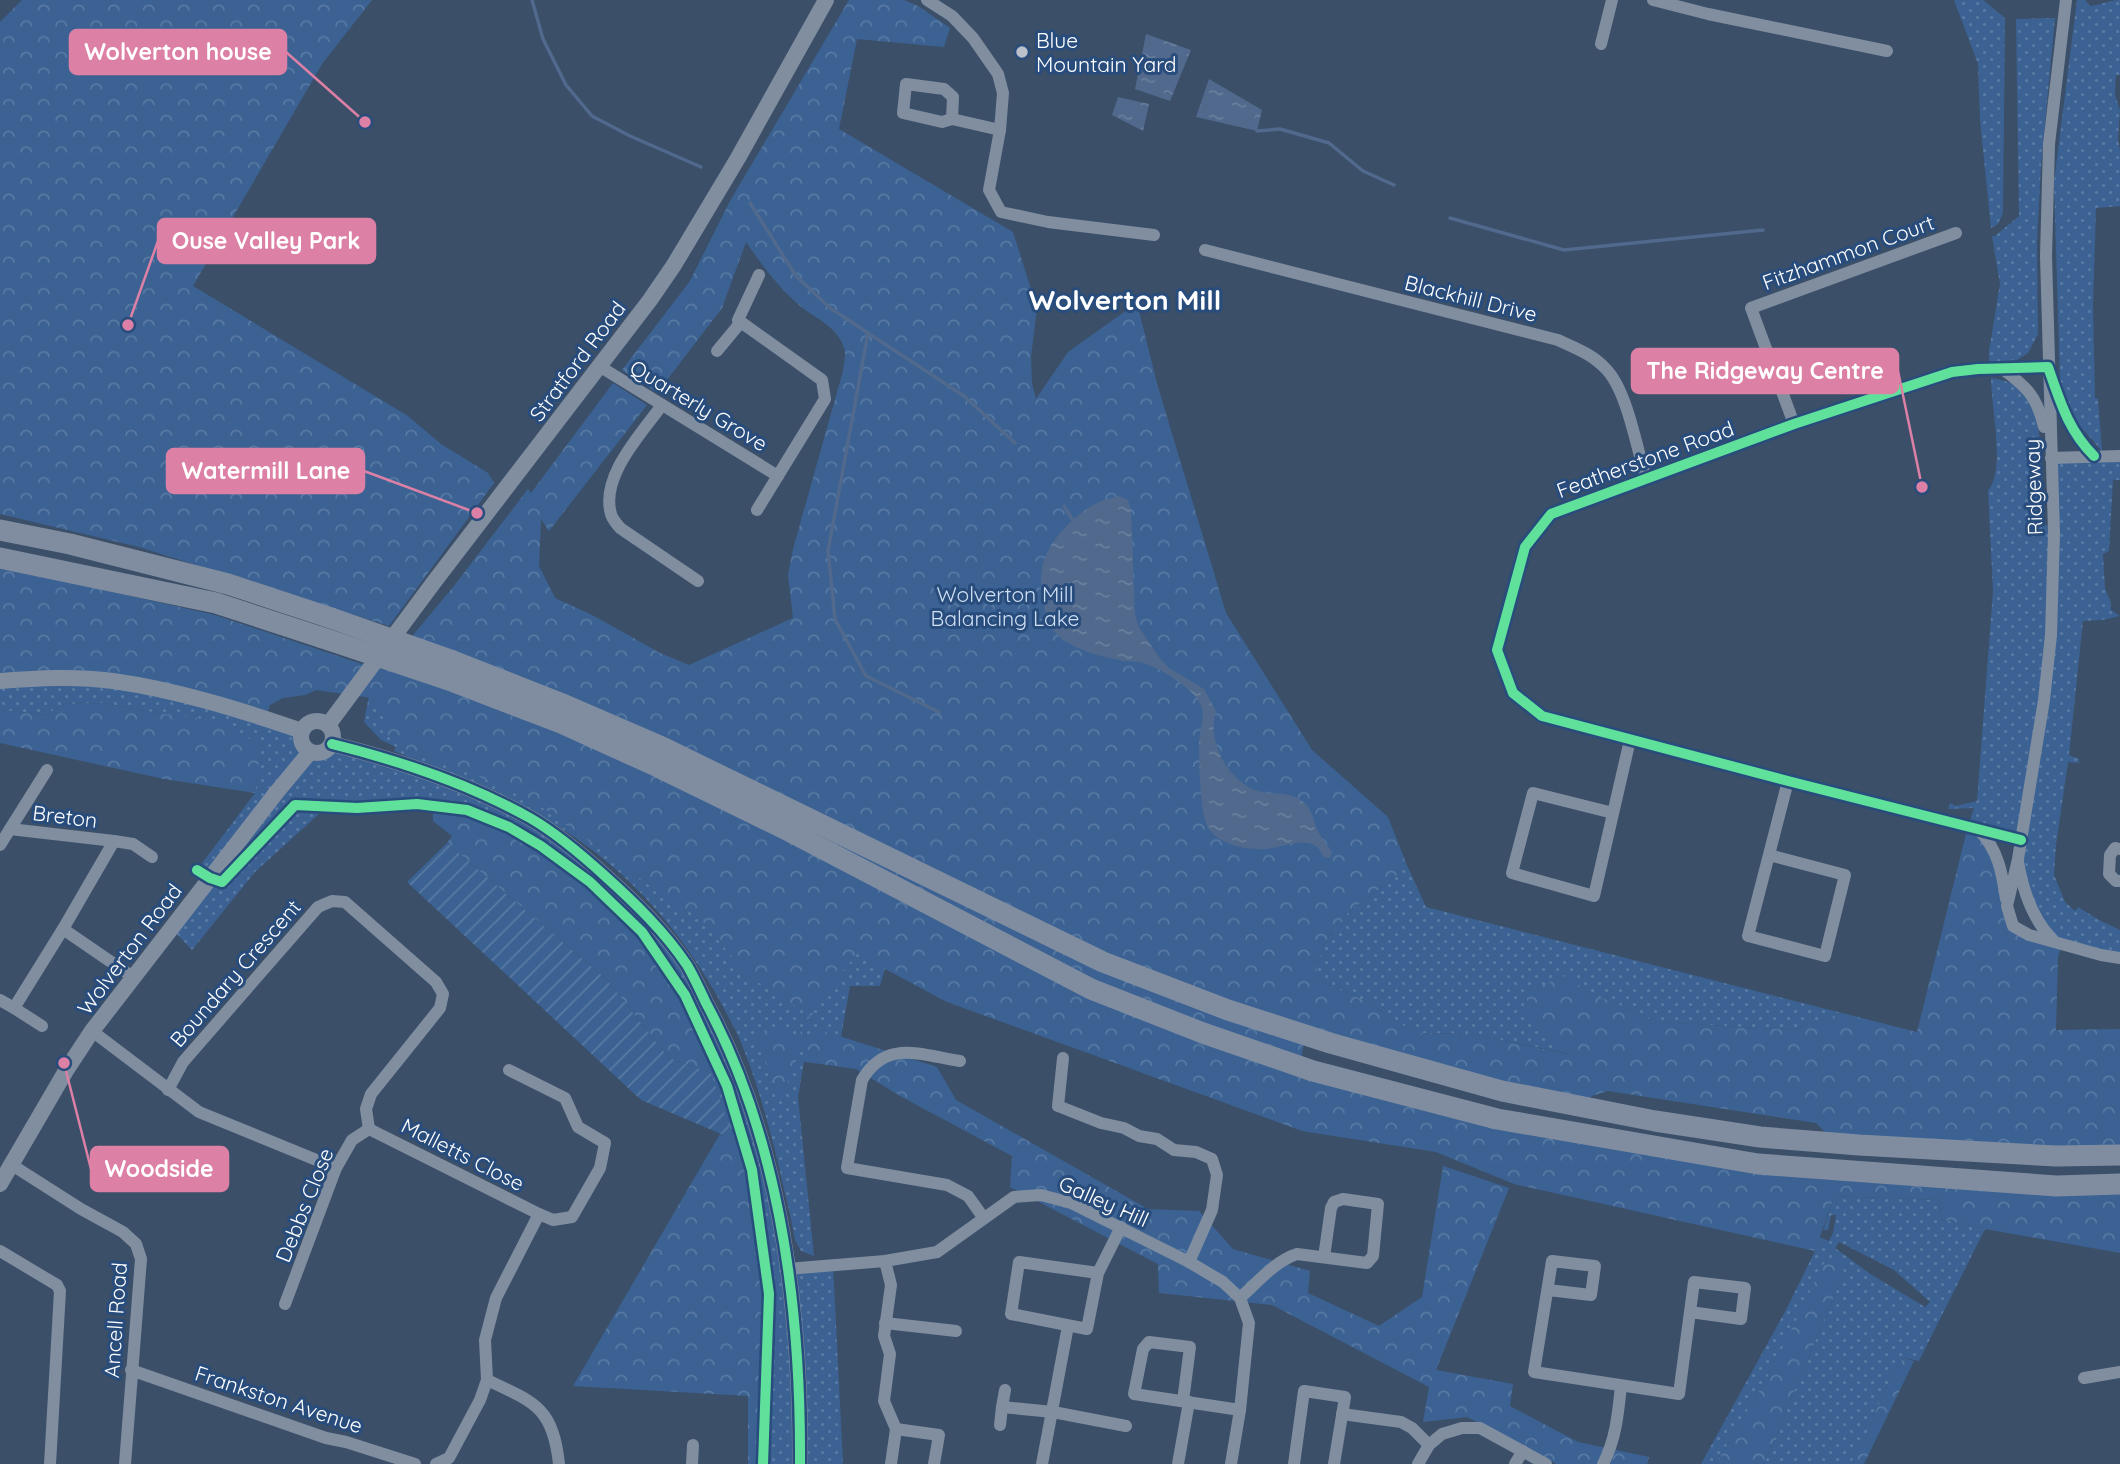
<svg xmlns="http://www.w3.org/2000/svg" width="2120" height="1464" viewBox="0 0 2120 1464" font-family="Quicksand,sans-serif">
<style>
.grass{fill:url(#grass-dots);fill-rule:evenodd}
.forest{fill:url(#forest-crowns)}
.garden{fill:url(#garden-furrows)}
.water{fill:url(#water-ripples)}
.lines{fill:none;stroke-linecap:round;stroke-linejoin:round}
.stream{stroke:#50698c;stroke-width:3.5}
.minor{stroke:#808ea0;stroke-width:12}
.tertiary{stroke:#808ea0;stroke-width:16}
.trunk{stroke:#808da0;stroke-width:21}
.trunk-bridge{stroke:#808da0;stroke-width:21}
.cycleway-casing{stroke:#284c7c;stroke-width:15}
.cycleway{stroke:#60e19b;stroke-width:10}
.poi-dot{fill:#bac1ca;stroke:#284c7c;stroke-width:2.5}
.labels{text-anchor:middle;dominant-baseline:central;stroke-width:6;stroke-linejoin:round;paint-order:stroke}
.poi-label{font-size:21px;fill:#fff;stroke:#284c7c;text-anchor:start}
.street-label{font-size:21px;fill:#fff;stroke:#284c7c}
.park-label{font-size:21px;fill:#cfdff4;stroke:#284c7c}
.district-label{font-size:28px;font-weight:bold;fill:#fff;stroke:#284c7c}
.leader{fill:none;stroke:#dd80a5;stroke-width:2.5}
.callout-dot{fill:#dd80a5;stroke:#284c7c;stroke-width:2.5}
.callout{fill:#dd80a5;stroke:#dd80a5;stroke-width:2.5}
.callout-label{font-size:23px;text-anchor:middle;font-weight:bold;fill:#fff}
</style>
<defs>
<pattern id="grass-dots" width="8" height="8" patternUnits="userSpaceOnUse" patternTransform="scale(1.75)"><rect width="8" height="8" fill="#3b6293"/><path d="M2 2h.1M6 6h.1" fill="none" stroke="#587aa3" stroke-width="1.8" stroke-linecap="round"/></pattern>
<pattern id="forest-crowns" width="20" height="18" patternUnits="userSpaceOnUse" patternTransform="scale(1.75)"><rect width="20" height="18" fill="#3b6293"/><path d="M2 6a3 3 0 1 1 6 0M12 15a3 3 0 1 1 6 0" fill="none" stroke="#587aa3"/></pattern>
<pattern id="garden-furrows" width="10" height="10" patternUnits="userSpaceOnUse" patternTransform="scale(1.75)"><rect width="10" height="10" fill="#3b6293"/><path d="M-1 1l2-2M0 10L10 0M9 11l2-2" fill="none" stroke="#587aa3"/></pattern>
<pattern id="water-ripples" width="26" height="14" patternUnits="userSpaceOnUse" patternTransform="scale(1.75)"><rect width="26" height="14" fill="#50698c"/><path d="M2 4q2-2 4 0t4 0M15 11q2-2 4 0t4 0" fill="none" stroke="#6a809d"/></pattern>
</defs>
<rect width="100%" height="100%" fill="#3b4f69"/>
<g class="grass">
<path d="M 1954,0 L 1983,0 L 2005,18 L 2003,213 L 1998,224 L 1991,228 L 1980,120 L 1978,64 Z"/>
<path d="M 2077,0 L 2085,0 L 2090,6 C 2101,5 2109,0 2120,0 L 2120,75 L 2116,75 L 2115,95 L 2120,110 L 2118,139 L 2120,151 L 2120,206 L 2096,208 L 2093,306 L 2095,398 L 2098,399 L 2102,451 L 2075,420 L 2060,380 L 2054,182 Z"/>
<path d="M 2055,18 L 2041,166 L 2037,241 L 2038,334 L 2028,353 L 2017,360 L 1989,362 L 1989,351 L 2000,284 L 1992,236 L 1995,236 L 2019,216 L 2016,19 Z"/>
<path d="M 1991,378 C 2004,380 2015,383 2025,393 C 2043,411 2042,474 2042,500 L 2037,501 L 2036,524 L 2051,526 L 2051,458 L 2120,456 L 2120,480 L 2113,480 L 2109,551 L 2103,554 L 2105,588 L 2111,603 L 2111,610 L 2120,616 L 2102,620 L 2083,621 L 2069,755 L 2079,759 L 2079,763 L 2068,762 L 2056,845 L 2054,875 L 2065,902 L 2075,911 L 2078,907 L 2099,920 L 2120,930 L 2120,958 L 2054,941 L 2025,891 L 2021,840 L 1968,826 L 1974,808 L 1948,809 L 1950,803 L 1956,806 L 1977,801 L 1993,591 L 1988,491 C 2006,469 1991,407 1991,378 Z"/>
<path d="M 379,668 L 581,748 L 902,909 L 880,986 L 850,986 L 836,1064 L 804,1061 L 798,1097 L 814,1256 L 801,1251 L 795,1240 C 791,1215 784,1191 779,1167 C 769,1126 758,1085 742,1045 C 737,1031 728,1017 721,1003 C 683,933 630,872 562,829 C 510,796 450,775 394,751 L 396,747 L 381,740 L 364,722 L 372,679 Z"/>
<path d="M 36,678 L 182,694 L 300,737 C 304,754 318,757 330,747 L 493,799 L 585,859 L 687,965 L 751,1104 L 787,1268 L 833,1265 L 843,1464 L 763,1464 L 769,1294 L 752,1170 L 727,1086 L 685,995 L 642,932 L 590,882 L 541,846 L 509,827 L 467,810 L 417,804 L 357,808 L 299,805 L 320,813 L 255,872 L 192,950 L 174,931 L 210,878 L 197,870 L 255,793 L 260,744 L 157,713 L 103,703 L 64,704 L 46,715 L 0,710 L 0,681 Z"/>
<path d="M 1406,863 L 1426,907 L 1842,1013 L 1794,1030 L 1660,1022 L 1585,991 L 1574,1055 L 1473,1034 L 1414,1033 L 1368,1002 L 1315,979 C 1321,939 1337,918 1370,896 C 1384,886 1397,877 1406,863 Z"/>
<path d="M 1834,1196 L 1941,1200 L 1940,1219 L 1985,1229 L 1919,1361 L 1904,1358 L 1894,1370 L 1874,1415 L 1865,1443 L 1858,1449 L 1851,1464 L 1764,1464 L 1844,1272 L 1771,1371 L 1716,1464 L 1701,1464 L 1787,1308 L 1815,1251 L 1819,1237 L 1829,1241 L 1833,1233 L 1836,1215 L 1831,1215 L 1828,1230 L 1823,1230 ZM 1839,1242 L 1894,1270 L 1930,1302 L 1925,1307 L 1872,1275 L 1835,1248 Z"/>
</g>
<g class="forest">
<path d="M 22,0 L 372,0 L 322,64 L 193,286 L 408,416 L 441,444 L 488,473 L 494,483 L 389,626 L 139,547 L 0,514 L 0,22 Z"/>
<path d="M 849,0 L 904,0 L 918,6 L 950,28 L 944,47 L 857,39 L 839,129 L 1013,232 L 1037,308 L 1031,357 L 1032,383 L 1036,399 L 1068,352 L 1137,303 L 1158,387 L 1226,613 L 1312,750 L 1388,817 L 1406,863 C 1397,877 1384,886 1370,896 C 1337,918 1321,939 1315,979 L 1368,1002 L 1414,1033 L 1473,1034 L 1572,1055 L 1527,1018 L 1527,991 L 1568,975 L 1585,991 L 1660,1022 L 1794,1030 L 1842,1013 L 1917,1032 L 1968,826 L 1987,838 L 2013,926 L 2062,944 L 2058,957 L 2056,1030 L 2120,1029 L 2120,1155 L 1830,1143 L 1824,1131 L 1816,1123 L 1608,1091 L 1592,1096 L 1580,1107 L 1305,1036 L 1300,1066 L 1313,1071 L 1758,1164 L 2120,1184 L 2120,1253 L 1985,1229 L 1940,1219 L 1941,1200 L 1834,1196 L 1815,1251 L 1514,1184 L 1436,1152 L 1302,1131 L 947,1002 L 857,954 L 816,1005 L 782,1099 L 764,1059 L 756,1036 L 771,1026 L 798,1037 L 810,1015 L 748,976 L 699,917 L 673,903 L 546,810 L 499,785 L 452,766 L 407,751 L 402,742 L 387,736 L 379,699 L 316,690 L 305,695 L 283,698 L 270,705 L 265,719 L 114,681 L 0,681 L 0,569 L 51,578 L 215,615 L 383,671 L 454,586 L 528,489 L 531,493 L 613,383 L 647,405 L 549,531 L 541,519 L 539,566 L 555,598 L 594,616 L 660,653 L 689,665 L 793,618 L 788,575 L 793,549 L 843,371 C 844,362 847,353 843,345 C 836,326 813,317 799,305 C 778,287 762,265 746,242 L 722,308 L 657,393 L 622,370 L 690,281 L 730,201 Z"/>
<path d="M 103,703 L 157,713 L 219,721 L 261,745 L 255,793 L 164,779 L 0,743 L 0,710 L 46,715 L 64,704 Z"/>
<path d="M 433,807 L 467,810 L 509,827 L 541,846 L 590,882 L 642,932 L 685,995 L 727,1086 L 752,1170 L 769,1294 L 762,1464 L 748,1464 L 748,1396 L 573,1386 L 720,1134 L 732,1138 L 711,1073 L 669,1058 L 607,980 L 447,843 L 452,836 L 433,821 Z"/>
<path d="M 817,1029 L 937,1067 L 956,1100 L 1148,1209 L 1199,1211 L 1233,1249 L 1310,1271 L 1308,1293 L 1379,1326 L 1422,1297 L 1443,1166 L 1509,1188 L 1436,1370 L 1513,1384 L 1510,1406 L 1578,1442 L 1649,1457 L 1647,1464 L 1556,1464 L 1467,1417 L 1423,1422 L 1429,1387 L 1272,1305 L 1159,1293 L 1158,1264 L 1010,1187 L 1012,1156 L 900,1096 L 856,1069 L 799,1061 Z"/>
<path d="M 1835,1258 L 1841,1261 L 1844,1272 L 1764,1464 L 1716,1464 L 1771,1371 L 1824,1263 Z"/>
<path d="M 1904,1358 L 1914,1361 L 1864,1464 L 1851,1464 L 1858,1449 L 1865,1443 L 1874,1415 L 1894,1370 Z"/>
</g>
<path class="garden" d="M 447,843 L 607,980 L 669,1058 L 711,1073 L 733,1139 L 641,1100 L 407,882 Z"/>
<g class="water">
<path d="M 1146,34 L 1191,50 L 1170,101 L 1135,89 Z"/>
<path d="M 1209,79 L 1262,110 L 1257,131 L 1196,117 Z"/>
<path d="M 1118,97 L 1149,104 L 1143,131 L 1112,115 Z"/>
<path d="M 1119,496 L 1128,500 L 1131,511 L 1135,615 L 1139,627 L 1160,659 L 1169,668 L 1204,689 L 1216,711 C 1207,740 1225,775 1252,789 C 1267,796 1284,790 1299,799 C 1314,808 1312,821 1320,835 C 1324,841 1329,846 1332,853 L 1330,858 L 1324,857 C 1321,853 1319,847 1314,845 C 1302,839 1284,846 1272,848 C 1253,852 1221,846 1209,829 C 1200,818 1199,761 1199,745 C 1199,729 1208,714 1198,700 C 1190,687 1160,668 1146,664 C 1140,661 1132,662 1125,661 C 1101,657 1070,650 1053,630 C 1046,622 1045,611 1043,600 C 1042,590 1040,579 1042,569 C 1045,543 1076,513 1099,502 C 1105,499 1112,498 1119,496 Z"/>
</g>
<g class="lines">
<g class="stream">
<path d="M 532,0 L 543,39 L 566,85 L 592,116 L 630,136 L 701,167"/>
<path d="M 1257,131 L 1280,129 L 1329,143 L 1363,171 L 1394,185"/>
<path d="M 750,203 L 796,276 L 830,308 L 964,396 L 1015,443"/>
<path d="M 1450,218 L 1564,250 L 1763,230"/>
<path d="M 868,333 L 828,551 L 835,619 L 866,676 L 939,712"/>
<path d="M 1064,506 L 1074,522"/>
</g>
<g class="minor">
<path d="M 927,0 L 952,16 L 973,38 L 998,74 L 1003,93 L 1000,130 L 989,190 L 1001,212 L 1048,222 L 1154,235"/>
<path d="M 1653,0 L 1708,14 L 1887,51"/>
<path d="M 2066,0 L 2049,144 L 2046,256 L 2054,533 L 2051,635 L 2044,700 L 2018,859 L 2007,906 L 2013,926 L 2029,935 L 2101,955 L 2120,958"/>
<path d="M 1601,44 L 1612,0"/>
<path d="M 952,119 L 953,97 L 944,89 L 906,84 L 903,113 L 942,122 L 952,119 L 1000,130"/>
<path d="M 1205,250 L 1558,340 C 1575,348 1592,354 1605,368 C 1627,389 1637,449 1646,479"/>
<path d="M 717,351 L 741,322"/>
<path d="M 599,366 L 778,476"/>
<path d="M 2001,368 C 2026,386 2037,396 2044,427"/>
<path d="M 662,405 C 642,433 600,476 611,514 C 612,519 617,524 620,528 L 698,581"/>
<path d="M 1794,424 L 1751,308 L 1956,233"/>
<path d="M 2051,458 L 2120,456"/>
<path d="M 757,510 L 825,399 L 822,380 L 738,320 L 759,275"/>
<path d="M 47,770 L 10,829 L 114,841 L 63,929 L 133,977"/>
<path d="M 1613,813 L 1533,793 L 1512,873 L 1594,896 L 1630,740"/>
<path d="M 1979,830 C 1998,850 2002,872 2006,899"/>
<path d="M 2021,840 L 1788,781 L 1542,716 L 1513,693 L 1497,650 L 1525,547 L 1551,514 L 1794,424 L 1952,372 L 1978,369 L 2048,367 C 2060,401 2068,430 2094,456"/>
<path d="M 114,841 L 133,844 L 152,857"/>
<path d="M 0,845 L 10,829"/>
<path d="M 2120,849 L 2115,848 L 2110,855 L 2109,874 L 2116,881 L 2120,881"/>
<path d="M 1769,855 L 1845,875 L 1825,956 L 1748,936 L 1788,781"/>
<path d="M 2018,862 C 2023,891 2032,919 2053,940"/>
<path d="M 0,1000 L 14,1008 L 63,929"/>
<path d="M 14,1008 L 42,1026"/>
<path d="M 92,1031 L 199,1112 L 336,1168"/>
<path d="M 1063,1058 L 1058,1106 L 1101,1123 L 1124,1128 L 1139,1136 L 1157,1139 L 1174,1150 L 1196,1152 L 1212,1159 L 1217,1175 L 1212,1210 L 1189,1262"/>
<path d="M 960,1061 C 920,1055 886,1039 862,1080 L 847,1168 L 947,1185 L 968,1196 L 983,1217"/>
<path d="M 509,1070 L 565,1098 L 578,1127 L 605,1143 L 600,1168 L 572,1217 L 553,1220 L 539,1214"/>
<path d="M 168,1090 L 183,1062 L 318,907 L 332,901 L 345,902 L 436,982 L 443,994 L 440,1008 L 371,1094 L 366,1109 L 369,1129"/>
<path d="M 369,1129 L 539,1214 L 496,1298 L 485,1340 L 487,1380 L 480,1400 L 449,1458 L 436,1464"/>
<path d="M 12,1165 L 81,1209 L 123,1232 L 136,1244 L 141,1259 L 125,1464"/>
<path d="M 0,1251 L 57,1285 L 60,1291 L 50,1464"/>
<path d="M 885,1261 L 891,1285 L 884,1336 L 890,1354 L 884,1401 L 896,1429 L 891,1464"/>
<path d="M 787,1269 L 885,1261 L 937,1252 L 1014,1197 L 1041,1195 L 1071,1203 L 1189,1262 L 1223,1282 L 1240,1298 L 1249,1323 L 1240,1410 L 1231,1464"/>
<path d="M 1098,1273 L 1019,1262 L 1011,1314 L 1087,1329 L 1098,1273 L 1121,1227"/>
<path d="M 1548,1290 L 1591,1295 L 1595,1266 L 1552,1261 L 1534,1372 L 1679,1394 L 1694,1282 L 1745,1288 L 1741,1319 L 1690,1312"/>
<path d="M 1240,1298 C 1257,1283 1275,1261 1297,1254 L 1367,1263 L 1373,1256 L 1378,1204 L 1343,1199 L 1334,1202 L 1331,1208 L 1324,1257"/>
<path d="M 285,1304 L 336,1168 L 352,1140 L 369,1129"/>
<path d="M 885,1323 L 956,1331"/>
<path d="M 131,1370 L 326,1438 L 346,1442 L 415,1464"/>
<path d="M 2084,1378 L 2120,1372"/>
<path d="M 487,1380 C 534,1402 553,1407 559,1464"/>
<path d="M 1005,1390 L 1002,1407 L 1053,1412 L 1126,1426"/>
<path d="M 1183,1401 L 1190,1347 L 1149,1342 L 1143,1349 L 1134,1394 L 1240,1410"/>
<path d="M 1342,1414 L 1401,1422 L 1412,1428 L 1429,1445"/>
<path d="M 1000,1425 L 1002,1407"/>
<path d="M 896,1429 L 939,1435 L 934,1464"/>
<path d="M 692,1464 L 693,1445"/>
<path d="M 1042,1464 L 1068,1326"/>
<path d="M 1178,1464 L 1189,1402"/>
<path d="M 1294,1464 L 1304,1391 L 1345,1397 L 1334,1464"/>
<path d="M 1418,1464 L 1429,1445 L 1442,1434 L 1462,1428 L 1480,1428 L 1546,1464"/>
<path d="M 1515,1464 L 1523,1451"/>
<path d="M 1603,1464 C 1616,1439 1618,1414 1621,1386"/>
</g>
<g class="tertiary">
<path d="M 0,681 C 38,678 76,676 113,681 C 177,690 241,710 302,731"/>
<circle cx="317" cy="737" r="16"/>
<path d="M 328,725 L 434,582 L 650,300 L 674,265 L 738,158 L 826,0"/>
<path d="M 332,744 C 397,760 471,785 530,818 C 556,833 582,855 605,876 C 635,903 664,931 687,965 C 694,977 700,990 706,1003 C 781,1142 801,1308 800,1464"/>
<path d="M 0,1184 L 67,1069 L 92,1031 L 276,793 L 310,752"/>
</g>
<g class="trunk">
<path d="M 0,530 L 70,544 L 228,584 L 331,618"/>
<path d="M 0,558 L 216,603 L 320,637"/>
<path d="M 453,661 L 560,703 L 664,748 L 1103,962 L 1228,1010 L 1330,1043 L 1502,1091 L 1655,1121 L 1760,1137 L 1859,1145 L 2056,1156 L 2120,1155"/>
<path d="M 446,679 L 561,723 L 656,766 L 783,828 L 1091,989 L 1203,1033 L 1313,1071 L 1497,1119 L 1758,1164 L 2056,1186 L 2120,1184"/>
</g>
<g class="trunk-bridge">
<path d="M 331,618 L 453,661"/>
<path d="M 320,637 L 446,679"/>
</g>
<defs>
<g id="cycleway">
<path d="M 332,744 C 397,760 471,785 530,818 C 556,833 582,855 605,876 C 635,903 664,931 687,965 C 694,977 700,990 706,1003 C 781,1142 801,1308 800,1464"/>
<path d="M 2021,840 L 1788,781 L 1542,716 L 1513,693 L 1497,650 L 1525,547 L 1551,514 L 1794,424 L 1952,372 L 1978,369 L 2048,367 C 2060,401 2068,430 2094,456"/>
<path d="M 197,870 L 210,878 L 222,882 L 295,805 L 357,808 L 417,804 L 467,810 L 509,827 L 541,846 L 590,882 L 642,932 L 685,995 L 727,1086 L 752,1170 L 769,1294 L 763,1464"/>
</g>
</defs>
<use href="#cycleway" class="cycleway-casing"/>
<use href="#cycleway" class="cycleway"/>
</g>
<circle class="poi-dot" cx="1022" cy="52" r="7"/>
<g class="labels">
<g class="poi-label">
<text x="1036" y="40">Blue<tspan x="1036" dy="24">Mountain Yard</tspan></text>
</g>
<g class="street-label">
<text transform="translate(1848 252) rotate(-20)">Fitzhammon Court</text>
<text transform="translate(1471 298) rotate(14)">Blackhill Drive</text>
<text transform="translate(577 361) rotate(-53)">Stratford Road</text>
<text transform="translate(699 405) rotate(31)">Quarterly Grove</text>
<text transform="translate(1645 459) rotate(-20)">Featherstone Road</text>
<text transform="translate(2033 487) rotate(-92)">Ridgeway</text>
<text transform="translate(65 816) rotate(7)">Breton</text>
<text transform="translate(129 949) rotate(-53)">Wolverton Road</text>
<text transform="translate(235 973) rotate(-49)">Boundary Crescent</text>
<text transform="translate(463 1154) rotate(27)">Malletts Close</text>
<text transform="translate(1104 1201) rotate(24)">Galley Hill</text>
<text transform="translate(304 1205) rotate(-68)">Debbs Close</text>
<text transform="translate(115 1320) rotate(-86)">Ancell Road</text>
<text transform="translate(279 1399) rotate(18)">Frankston Avenue</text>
</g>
<g class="park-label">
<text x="1005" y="594">Wolverton Mill<tspan x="1005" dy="24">Balancing Lake</tspan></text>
</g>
<g class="district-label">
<text x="1125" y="299">Wolverton Mill</text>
</g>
</g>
<path class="leader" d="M365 122L286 52M128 325L158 241M1922 487L1898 371M477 513L364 471M64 1063L91 1169"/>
<g class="callout-dot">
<circle cx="365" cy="122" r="7"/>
<circle cx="128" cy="325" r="7"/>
<circle cx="1922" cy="487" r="7"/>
<circle cx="477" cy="513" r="7"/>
<circle cx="64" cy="1063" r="7"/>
</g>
<g class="callout">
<rect x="70" y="30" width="216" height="44" rx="7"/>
<rect x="158" y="219" width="217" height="44" rx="7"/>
<rect x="1632" y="349" width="266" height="44" rx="7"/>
<rect x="167" y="449" width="197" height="44" rx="7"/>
<rect x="91" y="1147" width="137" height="44" rx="7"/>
</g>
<g class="callout-label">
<text x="178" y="60">Wolverton house</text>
<text x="266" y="249">Ouse Valley Park</text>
<text x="1765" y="379">The Ridgeway Centre</text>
<text x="266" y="479">Watermill Lane</text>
<text x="159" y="1177">Woodside</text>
</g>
</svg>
